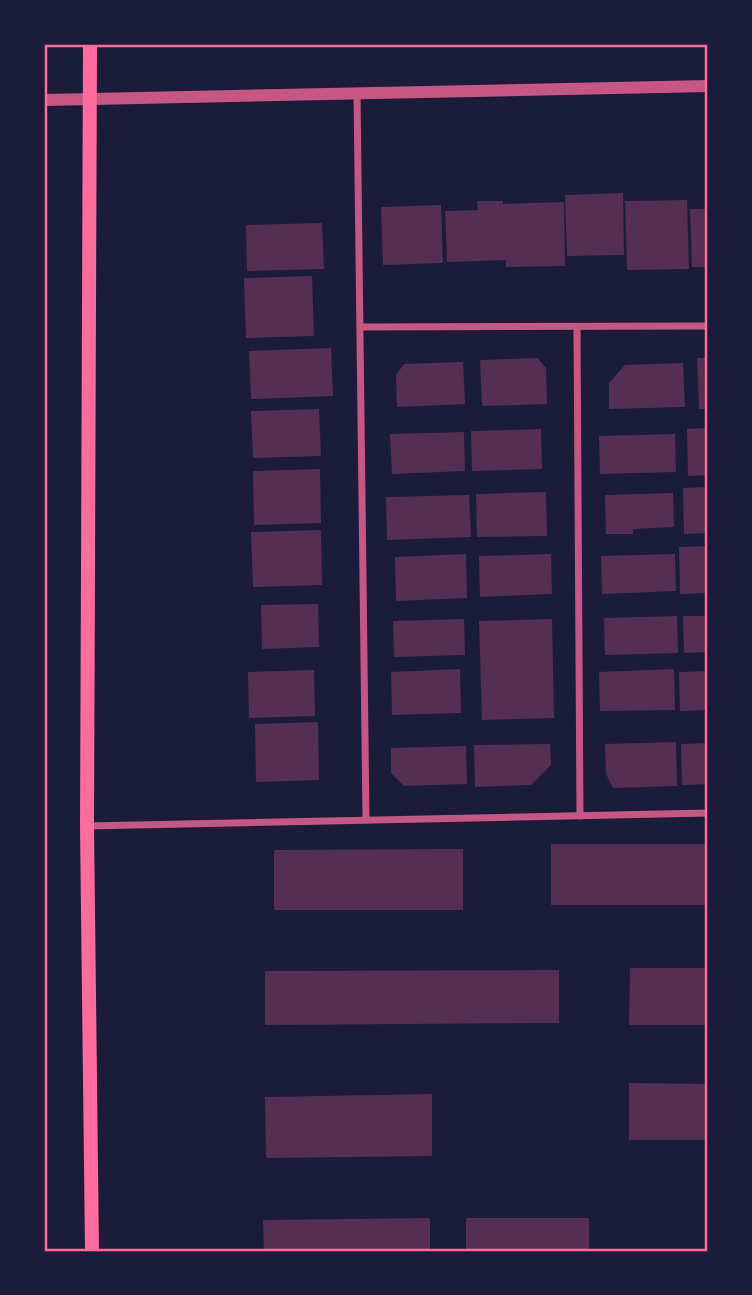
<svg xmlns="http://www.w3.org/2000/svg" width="752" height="1295" viewBox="0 0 752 1295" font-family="Karla,sans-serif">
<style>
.building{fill:#542f53}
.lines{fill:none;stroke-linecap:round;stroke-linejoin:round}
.minor{stroke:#c65784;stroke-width:7}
.tertiary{stroke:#c65784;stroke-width:12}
.secondary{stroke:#ff6b9d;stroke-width:14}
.neatline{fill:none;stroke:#ff6b9d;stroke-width:2.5}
</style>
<rect width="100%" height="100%" fill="#1b1b3a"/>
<g class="building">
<path d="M 623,193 L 624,255 L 567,256 L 565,195 Z"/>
<path d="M 687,200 L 689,269 L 627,270 L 625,201 Z"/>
<path d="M 477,201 L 503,201 L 503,204 L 564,202 L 565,266 L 506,267 L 506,260 L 447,262 L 445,211 L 478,210 Z"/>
<path d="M 441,205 L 443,263 L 383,265 L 381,207 Z"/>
<path d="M 690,209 L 708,209 L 708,267 L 692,267 Z"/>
<path d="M 322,223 L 324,269 L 247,271 L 246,225 Z"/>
<path d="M 312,276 L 314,336 L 246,338 L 244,278 Z"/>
<path d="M 331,348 L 333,396 L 251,399 L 249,351 Z"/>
<path d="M 537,358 L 546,368 L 547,404 L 482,406 L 480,360 Z"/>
<path d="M 697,358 L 708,358 L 708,409 L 699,409 Z"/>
<path d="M 463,362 L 465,404 L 397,407 L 396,375 L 404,364 Z"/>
<path d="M 683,363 L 685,407 L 609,409 L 609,383 L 625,365 Z"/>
<path d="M 319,409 L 321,456 L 253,458 L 251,411 Z"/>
<path d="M 708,428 L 708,475 L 688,476 L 687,429 Z"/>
<path d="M 541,429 L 542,469 L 472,471 L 471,431 Z"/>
<path d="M 464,432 L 465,471 L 392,474 L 390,434 Z"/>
<path d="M 675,434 L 676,472 L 600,474 L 599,436 Z"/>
<path d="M 320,469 L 321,523 L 254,525 L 253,471 Z"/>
<path d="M 708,487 L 708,533 L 684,534 L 683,488 Z"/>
<path d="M 546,492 L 547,536 L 477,537 L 476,494 Z"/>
<path d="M 673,493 L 674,527 L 633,529 L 633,534 L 606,534 L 605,495 Z"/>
<path d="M 469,495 L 471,537 L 387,540 L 386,497 Z"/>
<path d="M 321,530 L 322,585 L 253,587 L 251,532 Z"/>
<path d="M 708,546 L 708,593 L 680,594 L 679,547 Z"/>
<path d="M 466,554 L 467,598 L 396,601 L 395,557 Z"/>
<path d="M 551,554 L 552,594 L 480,597 L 479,556 Z"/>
<path d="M 675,554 L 676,591 L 602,594 L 601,556 Z"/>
<path d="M 318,604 L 319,647 L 262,649 L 261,605 Z"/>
<path d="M 677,616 L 678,653 L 605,655 L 604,618 Z"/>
<path d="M 683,616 L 708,616 L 708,652 L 684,653 Z"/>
<path d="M 464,619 L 465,655 L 394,657 L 393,621 Z"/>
<path d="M 552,619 L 554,718 L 482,720 L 479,621 Z"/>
<path d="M 460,669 L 461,713 L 392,715 L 391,672 Z"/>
<path d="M 674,669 L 675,710 L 600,711 L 599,672 Z"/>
<path d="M 314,670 L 315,716 L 249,718 L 248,672 Z"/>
<path d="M 708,671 L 708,710 L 680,711 L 679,672 Z"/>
<path d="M 318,722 L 319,780 L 256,782 L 255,724 Z"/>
<path d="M 676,742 L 677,786 L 613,788 L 606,774 L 605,744 Z"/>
<path d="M 708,743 L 708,784 L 682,785 L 681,744 Z"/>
<path d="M 550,744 L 551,765 L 531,785 L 475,787 L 474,745 Z"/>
<path d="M 466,746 L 467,784 L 404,786 L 391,773 L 391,748 Z"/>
<rect x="551" y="844" width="157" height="61"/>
<path d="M 463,849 L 463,910 L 274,910 L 274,850 Z"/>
<path d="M 630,968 L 708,968 L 708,1025 L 629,1025 Z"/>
<path d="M 559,970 L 559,1023 L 265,1025 L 265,971 Z"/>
<path d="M 629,1083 L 708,1084 L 708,1140 L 629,1140 Z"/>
<path d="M 432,1094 L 432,1156 L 266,1158 L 265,1097 Z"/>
<path d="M 430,1218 L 430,1251 L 264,1251 L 263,1220 Z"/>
<rect x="466" y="1218" width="123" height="33"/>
</g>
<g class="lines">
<g class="minor">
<path d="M 357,93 L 366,820"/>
<path d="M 360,327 L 708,326"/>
<path d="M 577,327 L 580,816"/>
<path d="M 87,826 L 708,813"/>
</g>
<path class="tertiary" d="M 44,100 L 708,86"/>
<path class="secondary" d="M 90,44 L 87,826 L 92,1251"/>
</g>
<rect width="752" height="1295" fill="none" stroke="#1b1b3a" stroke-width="91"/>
<rect x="46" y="46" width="660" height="1204" class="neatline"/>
</svg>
